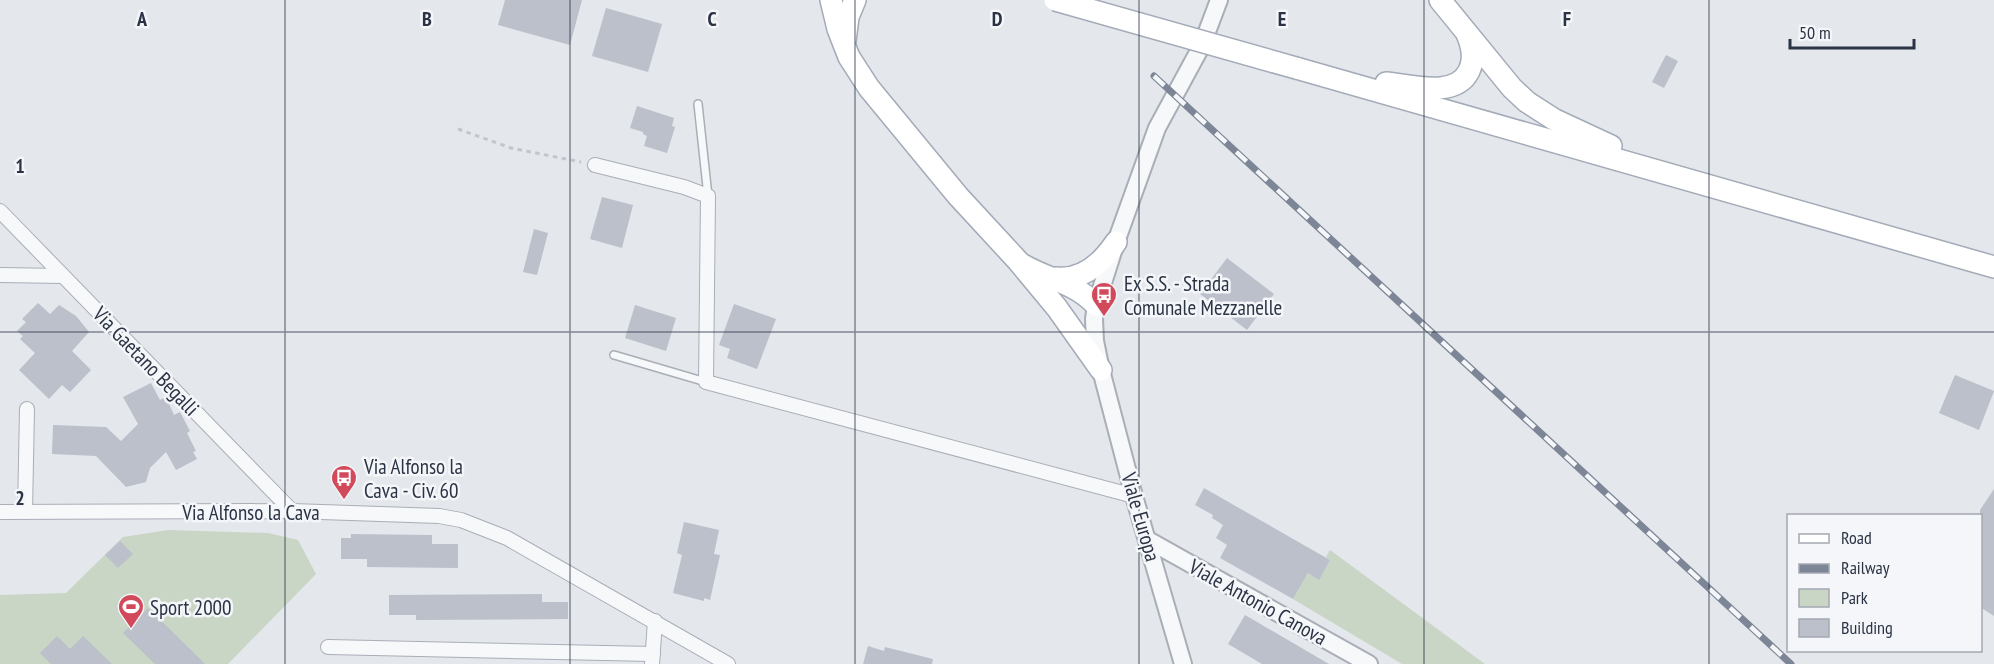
<svg xmlns="http://www.w3.org/2000/svg" width="1994" height="664" viewBox="0 0 1994 664" font-family="'PT Sans Narrow',sans-serif">
<style>
.green{fill:#c9d6c5}
.building{fill:#bbc0ca}
.lines{fill:none;stroke-linecap:round;stroke-linejoin:round}
.service-casing{stroke:#a9aeb7;stroke-width:10}
.minor-casing{stroke:#a9aeb7;stroke-width:16}
.tertiary-casing{stroke:#a9aeb7;stroke-width:20}
.primary-casing{stroke:#a3abb8;stroke-width:24}
.path{stroke:#c2c5cb;stroke-width:3;stroke-dasharray:4.5 4.5;stroke-linecap:butt}
.service{stroke:#f7f8fa;stroke-width:7}
.minor{stroke:#f7f8fa;stroke-width:14}
.tertiary{stroke:#f7f8fa;stroke-width:16}
.primary{stroke:#fff;stroke-width:21}
.rail-casing{stroke:#7d8696;stroke-width:7}
.rail{stroke:#f4f6f9;stroke-width:4.5;stroke-dasharray:14;stroke-linecap:butt}
.primary-bridge-casing{stroke:#a3abb8;stroke-width:24;stroke-linecap:butt}
.primary-bridge{stroke:#fff;stroke-width:21}
.grid{fill:none;stroke:#2b3445;stroke-width:1.5;stroke-opacity:0.55}
.labels{text-anchor:middle;dominant-baseline:central;stroke-width:5;stroke-linejoin:round;paint-order:stroke}
.poi-label{font-size:21px;fill:#2b3445;stroke:#f4f6f9;text-anchor:start}
.street-label{font-size:21px;fill:#2b3445;stroke:#f4f6f9}
.grid-label{font-size:20px;text-anchor:middle;font-weight:bold;fill:#2b3445;stroke:#f4f6f9;stroke-width:5;stroke-linejoin:round;paint-order:stroke}
</style>
<rect width="100%" height="100%" fill="#e4e7ec"/>
<g class="green">
<path d="M 168,530 L 268,533 L 298,540 L 316,574 L 228,664 L 0,664 L 0,595 L 66,593 L 123,537 Z"/>
<path d="M 1330,550 L 1485,664 L 1402,664 L 1293,599 L 1308,573 L 1318,579 L 1330,560 L 1326,557 Z"/>
</g>
<g class="building">
<path d="M 505,0 L 582,0 L 570,45 L 498,25 Z"/>
<path d="M 606,8 L 662,24 L 648,72 L 592,56 Z"/>
<path d="M 1666,55 L 1678,61 L 1664,88 L 1652,82 Z"/>
<path d="M 637,106 L 674,118 L 672,126 L 675,127 L 667,153 L 644,146 L 647,136 L 643,134 L 643,132 L 630,128 Z"/>
<path d="M 602,197 L 633,205 L 622,248 L 590,239 Z"/>
<path d="M 534,229 L 548,233 L 537,275 L 523,272 Z"/>
<path d="M 1227,258 L 1274,294 L 1247,330 L 1200,294 Z"/>
<path d="M 38,303 L 50,314 L 59,305 L 76,316 L 89,332 L 72,351 L 91,370 L 70,392 L 62,385 L 49,399 L 19,370 L 35,353 L 20,339 L 23,336 L 17,331 L 26,322 L 22,319 Z"/>
<path d="M 734,304 L 776,319 L 757,369 L 727,358 L 730,349 L 719,345 Z"/>
<path d="M 635,305 L 676,318 L 666,351 L 625,338 Z"/>
<path d="M 1955,375 L 1994,391 L 1979,430 L 1939,413 Z"/>
<path d="M 151,383 L 160,400 L 166,397 L 174,415 L 180,412 L 190,431 L 187,433 L 196,451 L 193,452 L 197,459 L 176,470 L 166,452 L 150,468 L 146,482 L 126,487 L 96,456 L 52,454 L 53,425 L 106,427 L 121,441 L 138,424 L 123,397 Z"/>
<path d="M 1204,488 L 1330,560 L 1319,580 L 1308,573 L 1293,599 L 1220,558 L 1227,545 L 1216,538 L 1223,525 L 1212,518 L 1213,515 L 1195,505 Z"/>
<path d="M 1994,489 L 1994,616 L 1980,607 L 1980,510 Z"/>
<path d="M 684,522 L 719,530 L 714,554 L 720,555 L 710,600 L 704,598 L 704,601 L 673,593 L 682,555 L 677,553 Z"/>
<path d="M 351,534 L 432,535 L 432,544 L 458,544 L 458,568 L 367,567 L 367,559 L 341,559 L 341,538 L 351,538 Z"/>
<path d="M 120,541 L 133,554 L 118,568 L 105,555 Z"/>
<path d="M 542,594 L 542,602 L 568,602 L 568,619 L 416,620 L 416,615 L 389,615 L 389,595 Z"/>
<path d="M 148,608 L 190,649 L 205,664 L 155,664 L 123,633 Z"/>
<path d="M 1245,615 L 1329,664 L 1262,664 L 1228,644 Z"/>
<path d="M 57,636 L 70,649 L 83,636 L 112,664 L 51,664 L 40,653 Z"/>
<path d="M 868,646 L 884,651 L 885,647 L 933,659 L 932,664 L 863,664 Z"/>
</g>
<g class="lines">
<defs>
<g id="service">
<path d="M 698,104 L 708,196"/>
<path d="M 614,355 L 706,382"/>
</g>
<g id="minor">
<path d="M 595,165 L 684,187 L 708,196 L 706,382 L 1134,496"/>
<path d="M 0,211 L 292,511"/>
<path d="M 0,275 L 63,276"/>
<path d="M 0,512 L 292,511 L 439,516 L 461,520 L 507,538 L 728,664"/>
<path d="M 25,512 L 27,409"/>
<path d="M 328,647 L 653,654"/>
<path d="M 652,664 L 655,621"/>
</g>
<g id="tertiary">
<path d="M 1148,540 L 1369,664"/>
<path d="M 1183,664 L 1134,496 L 1101,370 L 1095,341 L 1094,319 L 1096,305 L 1116,242 L 1157,128 L 1202,45 L 1219,0"/>
</g>
<g id="primary">
<path d="M 831,0 L 838,29 L 849,57 L 869,88 L 958,196 L 1018,261 L 1057,308 L 1101,370"/>
<path d="M 1440,0 L 1512,88 L 1527,102 L 1555,120 L 1611,146"/>
<path d="M 845,41 L 848,17 L 855,0"/>
<path d="M 1296,68 L 1994,267"/>
<path d="M 1386,83 C 1411,85 1455,99 1469,71 C 1475,58 1472,46 1467,34"/>
<path d="M 1023,265 C 1049,280 1074,282 1096,305"/>
<path d="M 1056,278 C 1083,281 1102,263 1116,242"/>
</g>
</defs>
<use href="#service" class="service-casing"/>
<use href="#minor" class="minor-casing"/>
<use href="#tertiary" class="tertiary-casing"/>
<use href="#primary" class="primary-casing"/>
<path class="path" d="M 458,129 L 511,148 L 581,162"/>
<use href="#service" class="service"/>
<use href="#minor" class="minor"/>
<use href="#tertiary" class="tertiary"/>
<use href="#primary" class="primary"/>
<defs>
<path id="rail" d="M 1154,76 L 1791,664"/>
</defs>
<use href="#rail" class="rail-casing"/>
<use href="#rail" class="rail"/>
<defs>
<path id="primary-bridge" d="M 1055,0 L 1296,68"/>
</defs>
<use href="#primary-bridge" class="primary-bridge-casing"/>
<use href="#primary-bridge" class="primary-bridge"/>
</g>
<path class="grid" d="M 285,0 L 285,664M 570,0 L 570,664M 855,0 L 855,664M 1139,0 L 1139,664M 1424,0 L 1424,664M 1709,0 L 1709,664M 0,332 L 1994,332"/>
<defs>
<symbol id="bus-pin" viewBox="-11 -11 22 30"><path d="M0 17L-7.5 6A9.5 9.5 0 1 1 7.5 6Z" fill="#d1495b" stroke="#f4f6f9"/><path d="M-5-6H5V4H4V6H2V4H-2V6H-4V4H-5ZM-3.5-4V0h7V-4ZM-3.5 1.2v1.5H-2V1.2ZM2 1.2v1.5H3.5V1.2Z" fill="#fff"/></symbol>
<symbol id="stadium-pin" viewBox="-11 -11 22 30"><path d="M0 17L-7.5 6A9.5 9.5 0 1 1 7.5 6Z" fill="#d1495b" stroke="#f4f6f9"/><path d="M0-5a6.5 5 0 1 0 0 10a6.5 5 0 1 0 0-10ZM-3.5-1.8h7v3.6h-7Z" fill="#fff"/></symbol>
</defs>
<g fill-rule="evenodd">
<use href="#bus-pin" x="1089" y="280" width="30" height="40"/>
<use href="#bus-pin" x="329" y="463" width="30" height="40"/>
<use href="#stadium-pin" x="116" y="592" width="30" height="40"/>
</g>
<g class="labels">
<g class="poi-label">
<text x="1124" y="283">Ex S.S. - Strada<tspan x="1124" dy="24">Comunale Mezzanelle</tspan></text>
<text x="364" y="466">Via Alfonso la<tspan x="364" dy="24">Cava - Civ. 60</tspan></text>
<text x="150" y="607">Sport 2000</text>
</g>
<g class="street-label">
<text transform="translate(146 361) rotate(46)">Via Gaetano Begalli</text>
<text x="251" y="512">Via Alfonso la Cava</text>
<text transform="translate(1141 517) rotate(74)">Viale Europa</text>
<text transform="translate(1258 602) rotate(29)">Viale Antonio Canova</text>
</g>
</g>
<g class="grid-label">
<text x="142" y="26">A</text>
<text x="427" y="26">B</text>
<text x="712" y="26">C</text>
<text x="997" y="26">D</text>
<text x="1282" y="26">E</text>
<text x="1567" y="26">F</text>
<text x="20" y="173">1</text>
<text x="20" y="505">2</text>
</g>
<rect x="1787" y="514" width="195" height="138" fill="#f4f6f9" stroke="#a4a8b1" stroke-width="1.5"/>
<rect x="1799" y="534" width="30" height="9" fill="#ffffff" stroke="#a4a8b1" stroke-width="1.5"/>
<text x="1841" y="544" font-size="18" fill="#2b3445">Road</text>
<rect x="1799" y="564" width="30" height="9" fill="#7d8696" stroke="#a4a8b1" stroke-width="1.5"/>
<text x="1841" y="574" font-size="18" fill="#2b3445">Railway</text>
<rect x="1799" y="589" width="30" height="18" fill="#c9d6c5" stroke="#a4a8b1" stroke-width="1.5"/>
<text x="1841" y="604" font-size="18" fill="#2b3445">Park</text>
<rect x="1799" y="619" width="30" height="18" fill="#bbc0ca" stroke="#a4a8b1" stroke-width="1.5"/>
<text x="1841" y="634" font-size="18" fill="#2b3445">Building</text>
<path d="M1790 39v9h124v-9" fill="none" stroke="#2b3445" stroke-width="3"/>
<text x="1799" y="39" font-size="18" fill="#2b3445" stroke="#f4f6f9" stroke-width="4.5" paint-order="stroke">50 m</text>
</svg>
